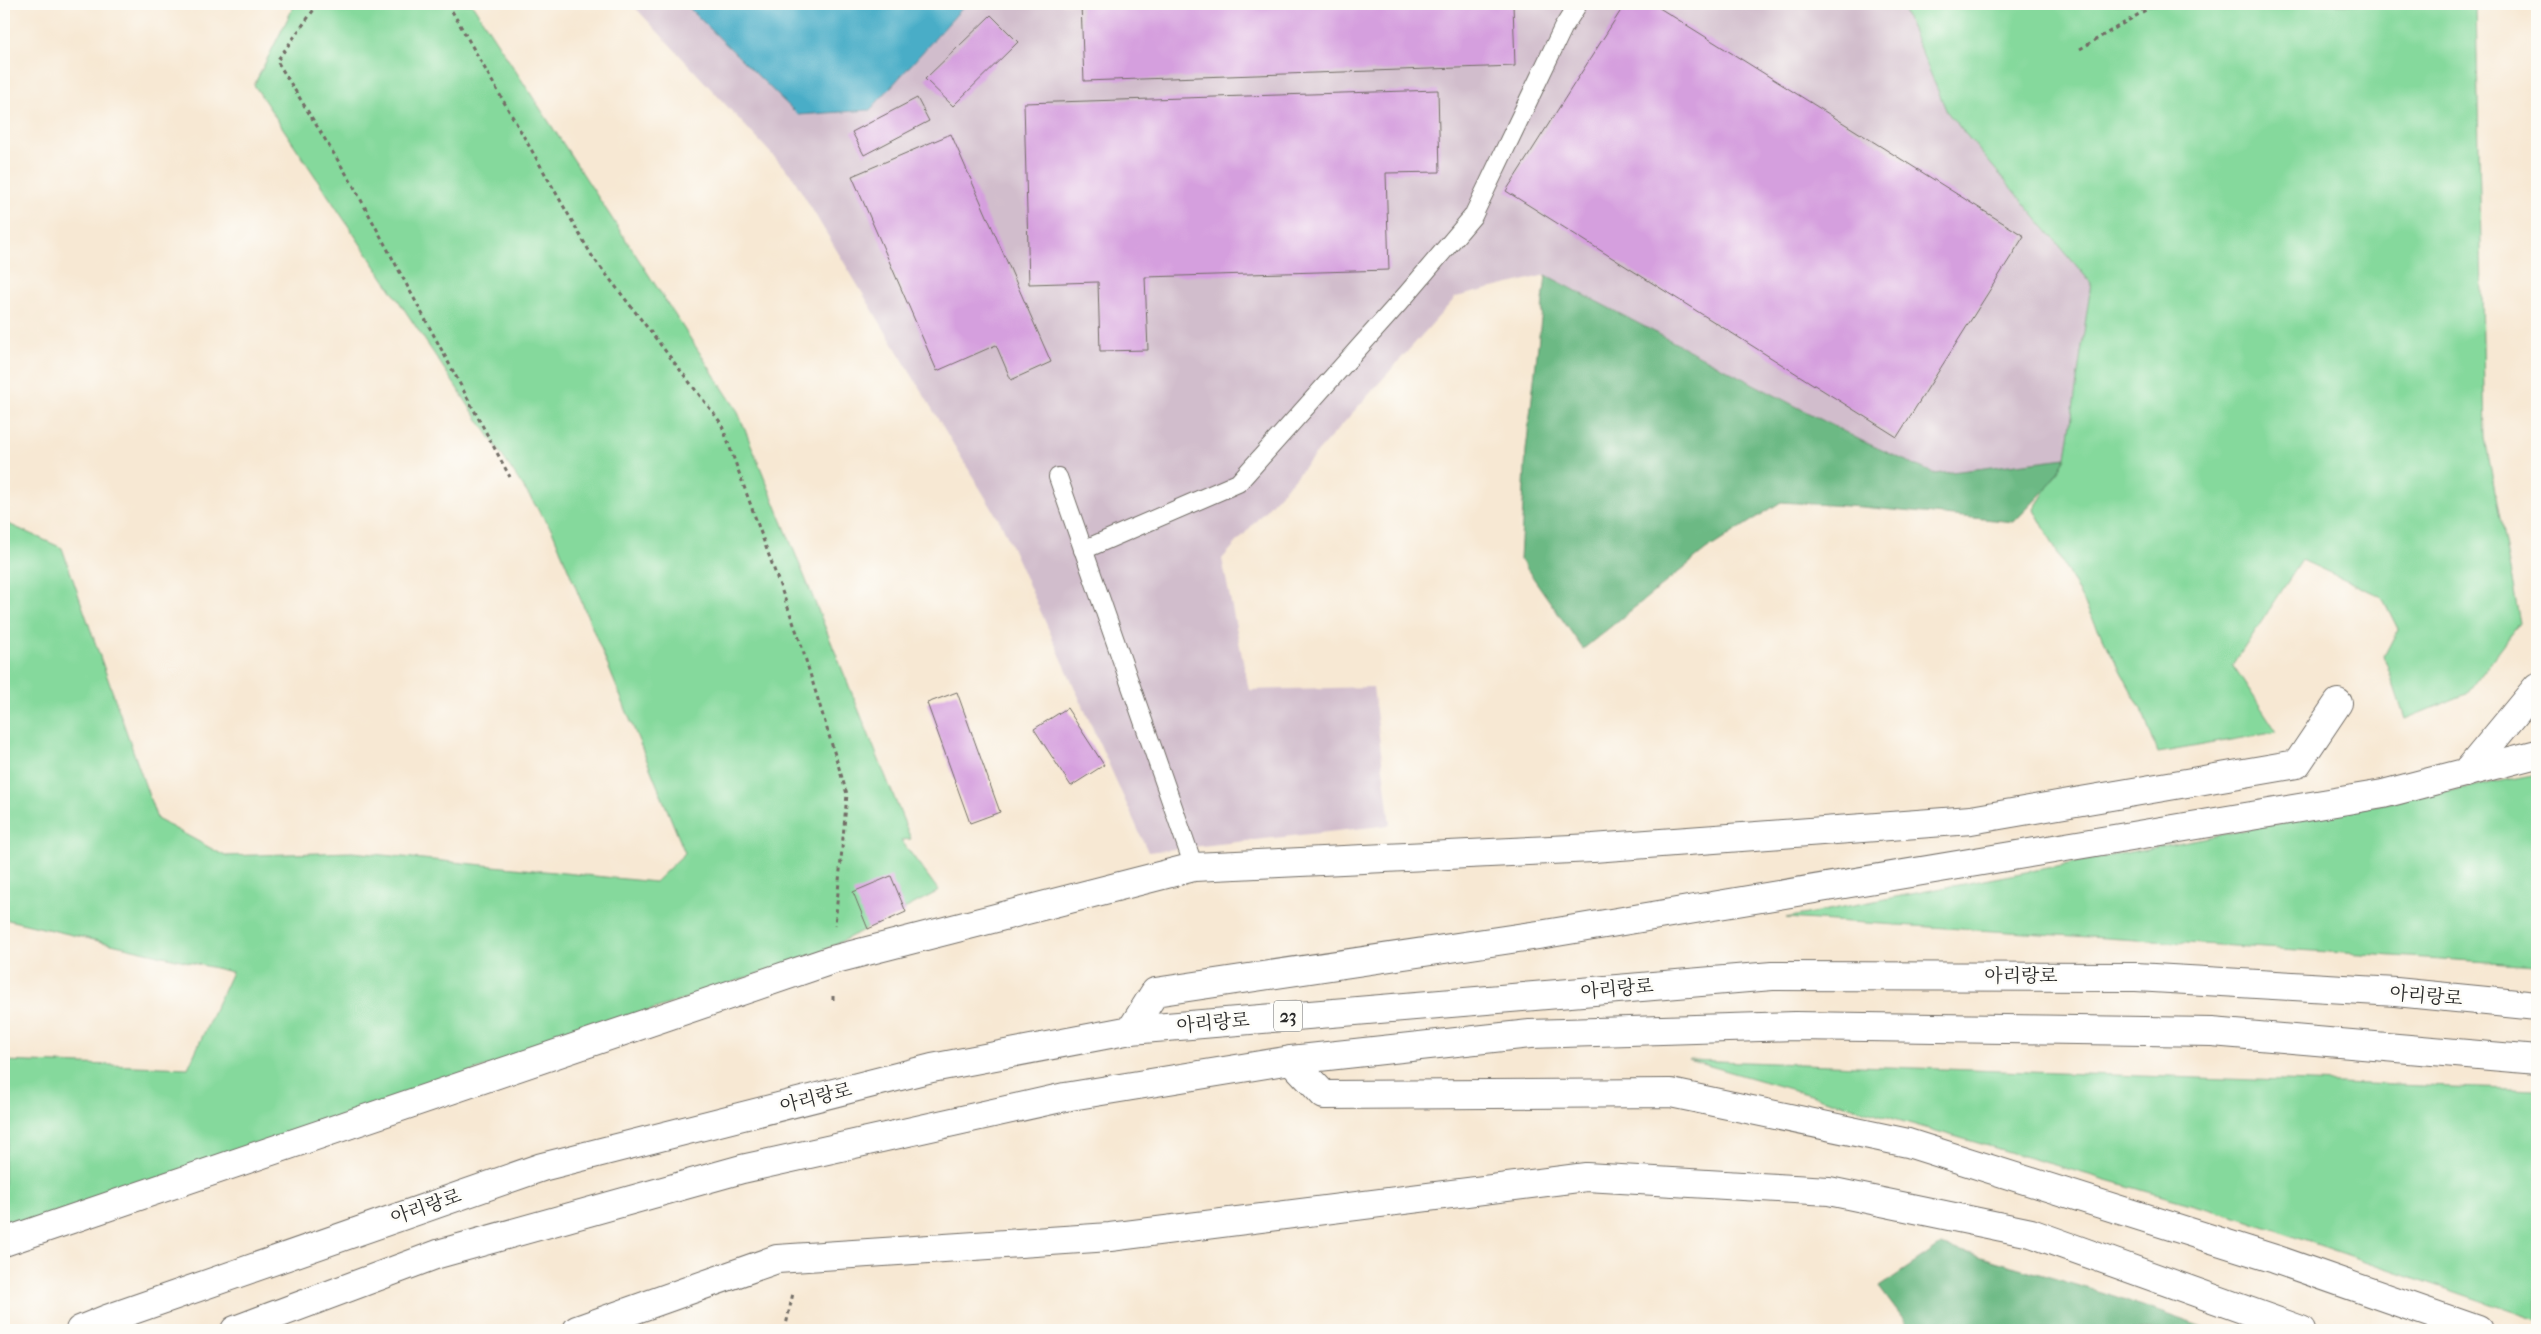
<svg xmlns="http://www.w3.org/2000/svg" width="2541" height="1334" viewBox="0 0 2541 1334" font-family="'IM FELL French Canon','Noto Serif KR',serif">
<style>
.industrial{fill:#d1bdcc}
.green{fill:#85d99c;stroke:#588264}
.forest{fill:#6cb984;stroke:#4c7258}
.water{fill:#48adc7;stroke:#3a6c79}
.building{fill:#d59fde}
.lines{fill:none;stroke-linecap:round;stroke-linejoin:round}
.service-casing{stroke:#726d66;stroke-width:20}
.minor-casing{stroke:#726d66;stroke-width:30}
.trunk-casing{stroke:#726d66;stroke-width:30}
.path{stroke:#726d66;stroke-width:3;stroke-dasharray:4 4;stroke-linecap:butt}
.service{stroke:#fff;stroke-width:18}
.minor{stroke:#fff;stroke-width:28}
.trunk{stroke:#fff;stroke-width:28}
.labels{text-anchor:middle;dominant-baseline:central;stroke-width:5;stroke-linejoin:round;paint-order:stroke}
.shield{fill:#fdfcf7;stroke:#6a6a68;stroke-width:1}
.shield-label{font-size:18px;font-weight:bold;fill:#2b2b2b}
.street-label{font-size:19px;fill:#2b2b2b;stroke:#fdfcf7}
</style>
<rect width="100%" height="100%" fill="#fdfcf7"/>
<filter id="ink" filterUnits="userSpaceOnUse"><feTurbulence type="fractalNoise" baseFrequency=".02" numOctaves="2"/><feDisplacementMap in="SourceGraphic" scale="10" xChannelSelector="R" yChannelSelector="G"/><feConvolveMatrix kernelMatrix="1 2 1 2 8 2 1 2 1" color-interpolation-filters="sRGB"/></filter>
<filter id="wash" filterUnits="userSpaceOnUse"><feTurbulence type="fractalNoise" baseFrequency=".0096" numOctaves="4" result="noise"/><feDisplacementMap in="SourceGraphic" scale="20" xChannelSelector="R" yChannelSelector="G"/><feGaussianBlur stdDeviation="1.12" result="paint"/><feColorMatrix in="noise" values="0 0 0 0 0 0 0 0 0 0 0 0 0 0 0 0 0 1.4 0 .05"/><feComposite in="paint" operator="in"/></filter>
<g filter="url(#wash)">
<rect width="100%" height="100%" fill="#f7e8d3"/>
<path class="industrial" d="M 632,4 L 1901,4 L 1947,112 L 2091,283 L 2066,458 L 1935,474 L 1862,441 L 1546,275 L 1456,297 L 1222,559 L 1249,690 L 1373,687 L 1390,825 L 1148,852 L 1002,525 L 792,176 Z"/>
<g class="green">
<path d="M 295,4 L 472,4 L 737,410 L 911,839 L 901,840 L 939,891 L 821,952 L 4,1232 L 4,1160 L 8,1140 L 4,1106 L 4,1061 L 188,1068 L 232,972 L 4,919 L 4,522 L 62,548 L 157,819 L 225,856 L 352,852 L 655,882 L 685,853 L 552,530 L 254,85 Z"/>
<path d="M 1901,4 L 2476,4 L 2485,438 L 2520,623 L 2466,694 L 2405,719 L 2384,656 L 2398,629 L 2382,597 L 2302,560 L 2233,665 L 2277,732 L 2158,753 L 2143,713 L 2034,509 L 2066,458 L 2091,283 L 1947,112 Z"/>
<path d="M 2537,774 L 2537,965 L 1786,918 Z"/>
<path d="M 1689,1060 L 2537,1090 L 2537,1320 L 2246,1220 Z"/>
</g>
<g class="forest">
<path d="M 1546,275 L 1862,441 L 1935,474 L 2066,458 L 2048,487 L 2014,522 L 1862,507 L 1781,502 L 1706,550 L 1583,649 L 1520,559 L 1526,450 Z"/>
<path d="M 1941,1245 L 2114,1296 L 2211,1330 L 1911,1330 L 1879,1287 Z"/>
</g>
<path class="water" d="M 685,4 L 966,4 L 870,110 L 798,115 Z"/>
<g id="blocks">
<g class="building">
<path d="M 1081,4 L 1513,4 L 1515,66 L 1084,81 Z"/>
<path d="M 1625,4 L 1653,4 L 2024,236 L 1897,437 L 1506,191 Z"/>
<path d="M 991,15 L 1018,42 L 953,106 L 925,79 Z"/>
<path d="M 1438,90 L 1440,172 L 1386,173 L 1389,270 L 1145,277 L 1148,350 L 1100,351 L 1098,282 L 1029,284 L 1024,103 Z"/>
<path d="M 917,98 L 929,121 L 864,155 L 852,132 Z"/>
<path d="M 951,134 L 1051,362 L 1011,380 L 996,345 L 937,371 L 852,176 Z"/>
<path d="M 957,692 L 1000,812 L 970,823 L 927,703 Z"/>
<path d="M 1067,708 L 1104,765 L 1071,786 L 1034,729 Z"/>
<path d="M 891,876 L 906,912 L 868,929 L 853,892 Z"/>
</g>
</g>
</g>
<g filter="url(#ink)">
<use href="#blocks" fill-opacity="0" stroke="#726d66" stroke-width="1"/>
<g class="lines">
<defs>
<g id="service">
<path d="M 1058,477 L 1194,867"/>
<path d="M 1083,550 L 1238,483 L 1406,295 L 1473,216 L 1563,28 L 1578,4"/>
</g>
<g id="minor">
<path d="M 4,1242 L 832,960 L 1194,867 L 1593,848 L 1971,820 L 2297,764 L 2338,703"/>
<path d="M 577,1330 L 777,1259 L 1110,1237 L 1586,1177 L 1829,1191 L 2031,1233 L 2301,1330"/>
</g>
<g id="trunk">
<path d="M 2466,773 L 2537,687"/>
<path d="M 1131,1030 L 1155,992 L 1545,934 L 2383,794 L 2537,754"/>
<path d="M 1291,1060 L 1324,1095 L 1671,1093 L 1908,1143 L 2275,1259 L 2478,1330"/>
<path d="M 80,1330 L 107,1319 L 542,1167 L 932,1068 L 1131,1030 L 1772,976 L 2136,977 L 2396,992 L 2537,1006"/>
<path d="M 235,1330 L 438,1254 L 742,1169 L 1065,1097 L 1291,1060 L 1530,1034 L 1795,1026 L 2212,1032 L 2537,1060"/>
</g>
</defs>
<use href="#service" class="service-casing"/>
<use href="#minor" class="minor-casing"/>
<use href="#trunk" class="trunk-casing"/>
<g class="path">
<path d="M 318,4 L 277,61 L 353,185 L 510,477"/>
<path d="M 448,4 L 592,256 L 721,423 L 800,641 L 847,794 L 835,925"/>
<path d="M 2080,49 L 2156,4"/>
<path d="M 833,996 L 833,1003"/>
<path d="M 785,1330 L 793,1293"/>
</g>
<use href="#service" class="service"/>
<use href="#minor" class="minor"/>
<use href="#trunk" class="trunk"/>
</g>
</g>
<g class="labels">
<rect class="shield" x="1274" y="1000.5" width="28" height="31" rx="4"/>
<g class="shield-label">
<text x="1288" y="1016">23</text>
</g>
<g class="street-label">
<text x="2021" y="976">아리랑로</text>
<text transform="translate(1617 989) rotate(-5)">아리랑로</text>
<text transform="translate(2426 996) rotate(5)">아리랑로</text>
<text transform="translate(1213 1023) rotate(-5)">아리랑로</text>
<text transform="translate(816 1098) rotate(-14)">아리랑로</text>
<text transform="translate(426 1207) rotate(-19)">아리랑로</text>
</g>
</g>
<rect width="2541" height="1334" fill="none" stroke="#fdfcf7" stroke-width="20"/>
</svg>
